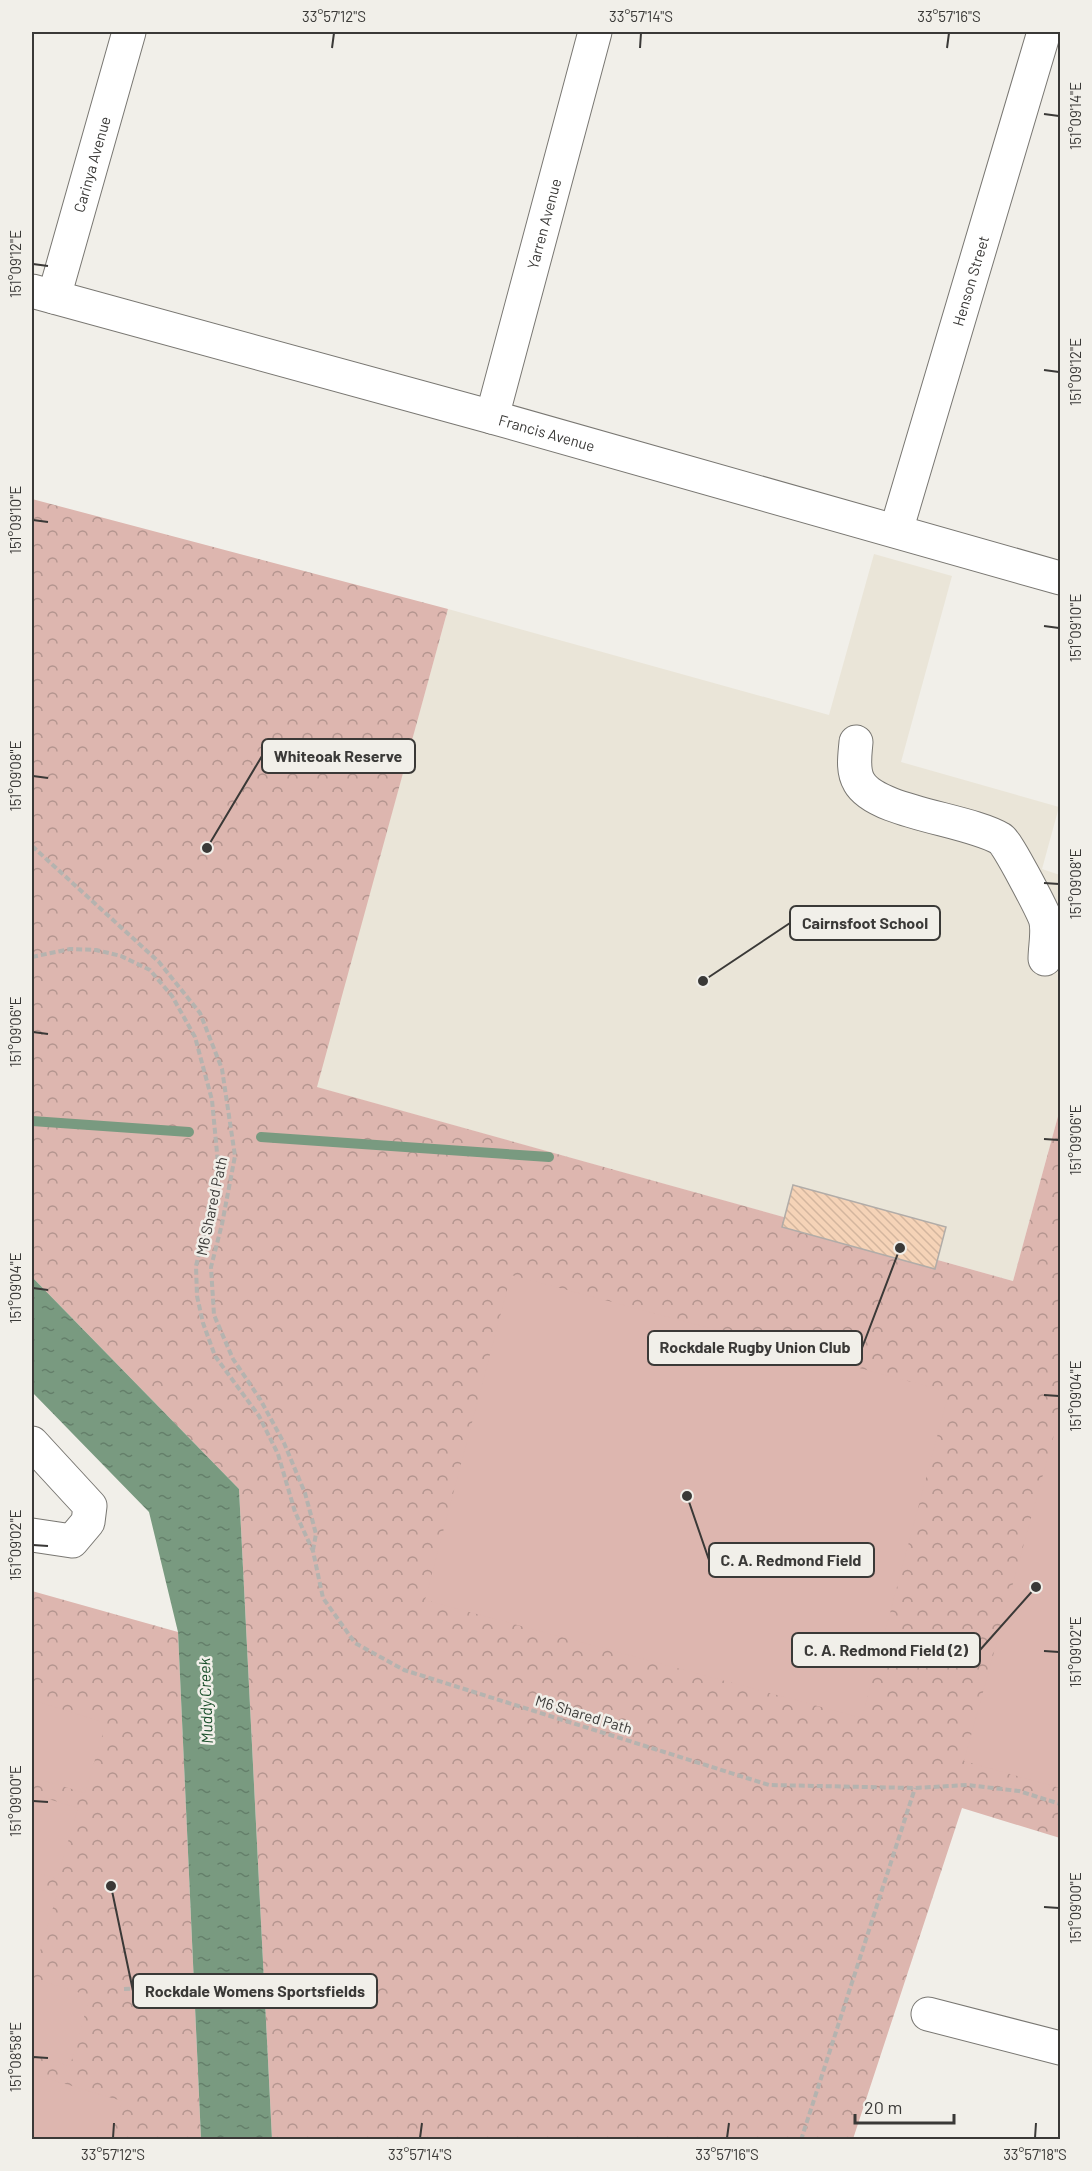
<svg xmlns="http://www.w3.org/2000/svg" width="1092" height="2171" viewBox="0 0 1092 2171" font-family="Barlow,sans-serif">
<style>
.built{fill:#eae5d8}
.park{fill:url(#park-crowns)}
.pitch{fill:#ddb6af}
.water{fill:url(#water-ripples)}
.pier{fill:#f1efe9}
.lines{fill:none;stroke-linecap:round;stroke-linejoin:round}
.stream{stroke:#799a80;stroke-width:10}
.building{fill:url(#building-back-hatch);stroke:#b1aca8;stroke-width:1.5}
.minor-casing{stroke:#797772;stroke-width:35}
.path{stroke:#b5b3af;stroke-width:4;stroke-dasharray:6 3;stroke-linecap:butt}
.minor{stroke:#fff;stroke-width:33}
.ticks{fill:none;stroke:#3a3937;stroke-width:2}
.labels{text-anchor:middle;dominant-baseline:central;stroke-width:5;stroke-linejoin:round;paint-order:stroke}
.street-label{font-size:15px;fill:#3a3937;stroke:#f1efe9}
.water-label{font-size:16px;font-style:italic;fill:#194e2a;stroke:#f1efe9}
.leader{fill:none;stroke:#3a3937;stroke-width:2}
.callout-dot{fill:#3a3937;stroke:#f1efe9;stroke-width:2}
.callout{fill:#f1efe9;stroke:#3a3937;stroke-width:2}
.callout-label{font-size:16px;text-anchor:middle;font-weight:bold;fill:#3a3937}
.neatline{fill:none;stroke:#3a3937;stroke-width:2}
.ticks-label{font-size:15px;text-anchor:middle;fill:#3a3937}
</style>
<defs>
<pattern id="park-crowns" width="20" height="18" patternUnits="userSpaceOnUse" patternTransform="scale(1.5)"><rect width="20" height="18" fill="#ddb6af"/><path d="M2 6a3 3 0 1 1 6 0M12 15a3 3 0 1 1 6 0" fill="none" stroke="#b4958f"/></pattern>
<pattern id="water-ripples" width="26" height="14" patternUnits="userSpaceOnUse" patternTransform="scale(1.5)"><rect width="26" height="14" fill="#799a80"/><path d="M2 4q2-2 4 0t4 0M15 11q2-2 4 0t4 0" fill="none" stroke="#647f6a"/></pattern>
<pattern id="building-back-hatch" width="6" height="6" patternUnits="userSpaceOnUse" patternTransform="scale(1.5)"><rect width="6" height="6" fill="#f5d3b7"/><path d="M-1 5l2 2M0 0l6 6M5-1l2 2" fill="none" stroke="#d3b69e"/></pattern>
</defs>
<rect width="100%" height="100%" fill="#f1efe9"/>
<path class="built" d="M 874,554 L 952,576 L 901,762 L 1059,807 L 1042,869 L 1060,875 L 1060,1109 L 1013,1281 L 316,1087 L 448,609 L 829,715 Z"/>
<g class="park">
<path d="M 32,499 L 448,609 L 317,1087 L 1013,1281 L 1060,1109 L 1060,1838 L 962,1808 L 853,2139 L 272,2139 L 239,1489 L 32,1277 Z"/>
<path d="M 32,1591 L 178,1632 L 201,2139 L 32,2139 Z"/>
</g>
<g class="pitch">
<path d="M 511,1275 L 949,1392 L 862,1718 L 425,1600 Z"/>
<path d="M 1060,1413 L 1060,1788 L 964,1761 Z"/>
<path d="M 32,1700 L 106,1723 L 85,1793 L 32,1777 Z"/>
<path d="M 32,1794 L 78,1808 L 57,1879 L 32,1871 Z"/>
<path d="M 32,1887 L 57,1894 L 36,1965 L 32,1963 Z"/>
<path d="M 32,1978 L 90,1996 L 70,2066 L 32,2055 Z"/>
<path d="M 32,2074 L 122,2101 L 110,2139 L 32,2139 Z"/>
</g>
<path class="water" d="M 32,1277 L 239,1489 L 272,2139 L 201,2139 L 178,1632 L 149,1512 L 32,1392 Z"/>
<path class="pier" d="M 267,1973 L 267,1988 L 192,1992 L 191,1977 Z"/>
<g class="lines">
<g class="stream">
<path d="M 32,1121 L 189,1132"/>
<path d="M 261,1137 L 549,1157"/>
</g>
</g>
<path class="building" d="M 793,1185 L 946,1227 L 935,1269 L 782,1227 Z"/>
<g class="lines">
<defs>
<g id="minor">
<path id="s1" d="M 32,291 L 492,417 L 1060,578"/>
<path id="s2" d="M 54,297 L 129,32"/>
<path id="s3" d="M 492,417 L 595,32"/>
<path id="s4" d="M 896,531 L 1044,32"/>
<path d="M 856,742 C 855,755 852,770 859,782 C 876,813 968,819 1001,839 C 1007,842 1041,908 1045,918 C 1049,929 1045,947 1045,959"/>
<path d="M 32,1443 L 90,1506 L 88,1522 L 72,1541 L 32,1535"/>
<path d="M 928,2014 L 1060,2048"/>
</g>
</defs>
<use href="#minor" class="minor-casing"/>
<g class="path">
<path d="M 32,846 L 159,962 L 200,1013 L 222,1069 L 235,1156 L 222,1224 L 211,1267 L 214,1315 L 233,1359 L 260,1399 L 284,1443 L 305,1493 L 316,1534 L 313,1550"/>
<path d="M 32,957 L 70,949 L 96,950 L 121,956 L 150,970 L 172,996 L 195,1037 L 212,1100 L 219,1174 L 196,1266 L 197,1296 L 203,1323 L 215,1356 L 259,1416 L 278,1454 L 295,1512 L 313,1551 L 323,1598 L 355,1643 L 404,1670 L 769,1785 L 915,1788 L 967,1785 L 1019,1791 L 1060,1804"/>
<path d="M 124,1989 L 303,1980"/>
<path d="M 801,2140 L 915,1788"/>
</g>
<use href="#minor" class="minor"/>
</g>
<path class="ticks" d="M 332,48 L 334,33M 640,48 L 641,33M 947,48 L 949,33M 1044,114 L 1059,116M 33,264 L 48,266M 1044,370 L 1059,372M 33,520 L 48,522M 1044,626 L 1059,628M 33,776 L 48,778M 1044,883 L 1059,884M 33,1032 L 48,1034M 1044,1139 L 1059,1140M 33,1288 L 48,1290M 1044,1395 L 1059,1396M 33,1545 L 48,1546M 1044,1651 L 1059,1652M 33,1801 L 48,1802M 1044,1907 L 1059,1908M 33,2057 L 48,2058M 113,2138 L 114,2123M 420,2138 L 422,2123M 727,2138 L 729,2123M 1035,2138 L 1036,2123"/>
<g class="labels">
<g class="street-label">
<text stroke="none"><textPath href="#s2" startOffset="138">Carinya Avenue</textPath></text>
<text stroke="none"><textPath href="#s3" startOffset="200">Yarren Avenue</textPath></text>
<text stroke="none"><textPath href="#s4" startOffset="261">Henson Street</textPath></text>
<text stroke="none"><textPath href="#s1" startOffset="534">Francis Avenue</textPath></text>
<text transform="translate(211 1206) rotate(-78)">M6 Shared Path</text>
<text transform="translate(584 1714) rotate(17)">M6 Shared Path</text>
</g>
<g class="water-label">
<text transform="translate(205 1701) rotate(-92)">Muddy Creek</text>
</g>
</g>
<path class="leader" d="M207 848L262 756M703 981L790 923M900 1248L862 1348M687 1496L709 1560M1036 1587L980 1650M111 1886L133 1991"/>
<g class="callout-dot">
<circle cx="207" cy="848" r="6"/>
<circle cx="703" cy="981" r="6"/>
<circle cx="900" cy="1248" r="6"/>
<circle cx="687" cy="1496" r="6"/>
<circle cx="1036" cy="1587" r="6"/>
<circle cx="111" cy="1886" r="6"/>
</g>
<g class="callout">
<rect x="262" y="739" width="153" height="34" rx="6"/>
<rect x="790" y="906" width="150" height="34" rx="6"/>
<rect x="648" y="1331" width="214" height="34" rx="6"/>
<rect x="709" y="1543" width="165" height="34" rx="6"/>
<rect x="792" y="1633" width="188" height="34" rx="6"/>
<rect x="133" y="1974" width="244" height="34" rx="6"/>
</g>
<g class="callout-label">
<text x="338" y="762">Whiteoak Reserve</text>
<text x="865" y="929">Cairnsfoot School</text>
<text x="755" y="1353">Rockdale Rugby Union Club</text>
<text x="791" y="1566">C. A. Redmond Field</text>
<text x="886" y="1656">C. A. Redmond Field (2)</text>
<text x="255" y="1997">Rockdale Womens Sportsfields</text>
</g>
<rect width="1092" height="2171" fill="none" stroke="#f1efe9" stroke-width="66"/>
<path d="M855 2114v9h99v-9" fill="none" stroke="#3a3937" stroke-width="3"/>
<text x="864" y="2114" font-size="18" fill="#3a3937" stroke="#f1efe9" stroke-width="4.5" paint-order="stroke">20 m</text>
<rect x="33" y="33" width="1026" height="2105" class="neatline"/>
<g class="ticks-label">
<text x="334" y="22">33°57'12"S</text>
<text x="641" y="22">33°57'14"S</text>
<text x="949" y="22">33°57'16"S</text>
<text transform="translate(1076 116) rotate(-90)" y="5">151°09'14"E</text>
<text transform="translate(16 264) rotate(-90)" y="5">151°09'12"E</text>
<text transform="translate(1076 372) rotate(-90)" y="5">151°09'12"E</text>
<text transform="translate(16 520) rotate(-90)" y="5">151°09'10"E</text>
<text transform="translate(1076 628) rotate(-90)" y="5">151°09'10"E</text>
<text transform="translate(16 776) rotate(-90)" y="5">151°09'08"E</text>
<text transform="translate(1076 884) rotate(-90)" y="5">151°09'08"E</text>
<text transform="translate(16 1032) rotate(-90)" y="5">151°09'06"E</text>
<text transform="translate(1076 1140) rotate(-90)" y="5">151°09'06"E</text>
<text transform="translate(16 1288) rotate(-90)" y="5">151°09'04"E</text>
<text transform="translate(1076 1396) rotate(-90)" y="5">151°09'04"E</text>
<text transform="translate(16 1545) rotate(-90)" y="5">151°09'02"E</text>
<text transform="translate(1076 1652) rotate(-90)" y="5">151°09'02"E</text>
<text transform="translate(16 1801) rotate(-90)" y="5">151°09'00"E</text>
<text transform="translate(1076 1908) rotate(-90)" y="5">151°09'00"E</text>
<text transform="translate(16 2057) rotate(-90)" y="5">151°08'58"E</text>
<text x="113" y="2160">33°57'12"S</text>
<text x="420" y="2160">33°57'14"S</text>
<text x="727" y="2160">33°57'16"S</text>
<text x="1035" y="2160">33°57'18"S</text>
</g>
</svg>
